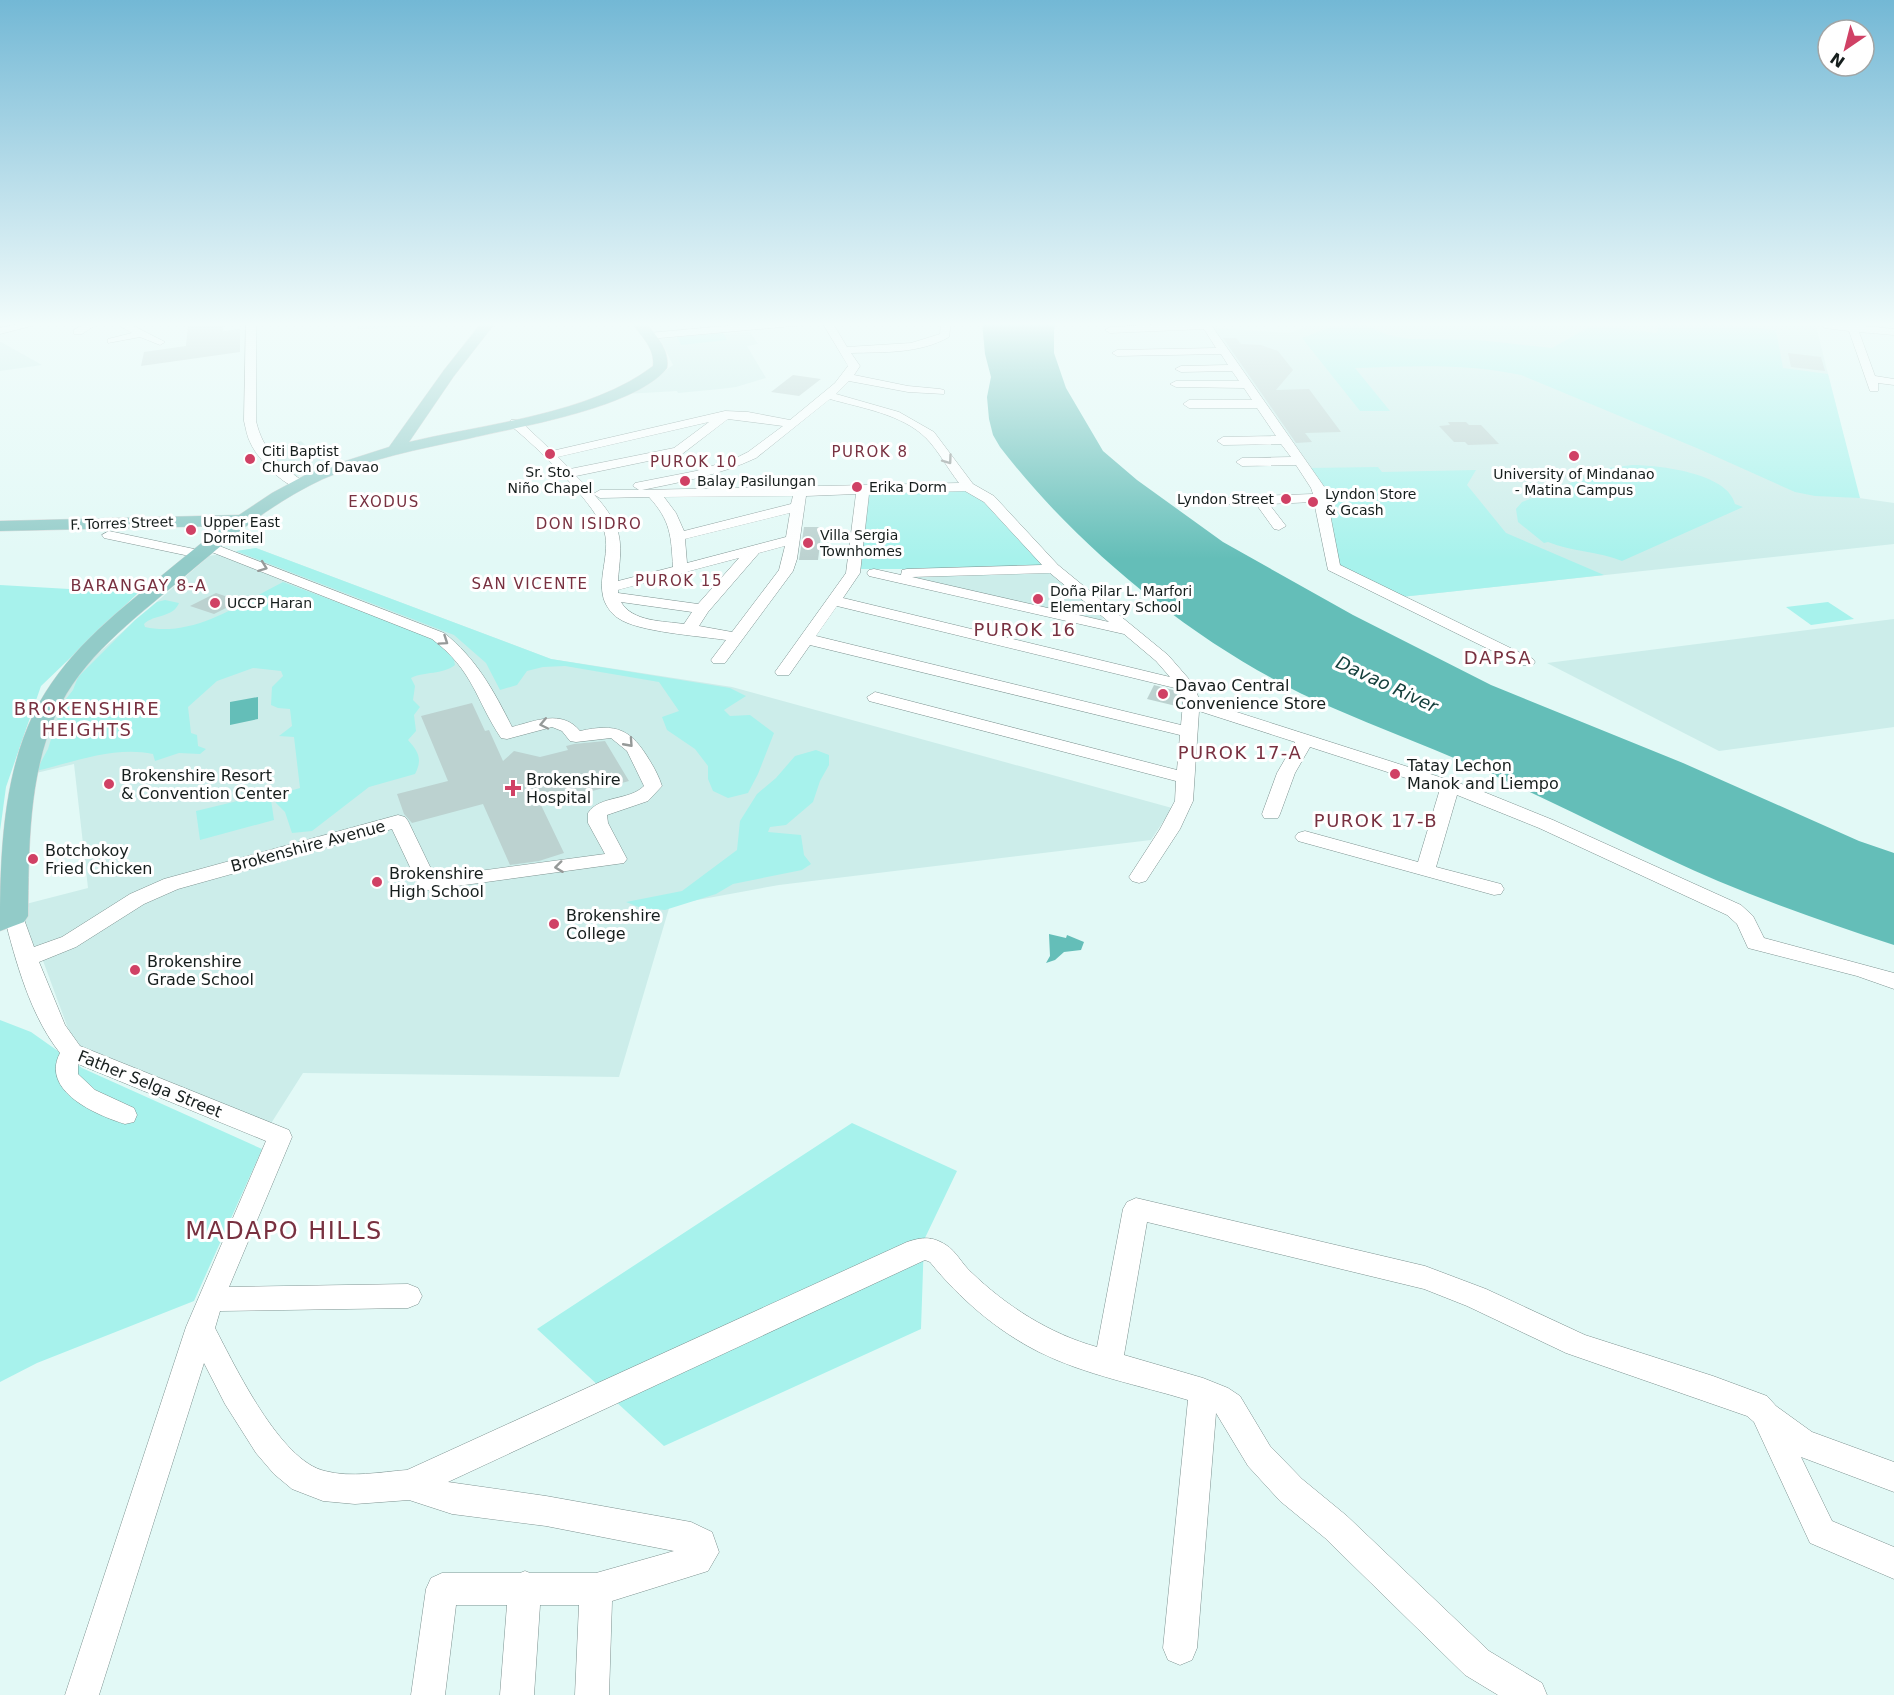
<svg xmlns="http://www.w3.org/2000/svg" width="1894" height="1695" viewBox="0 0 1894 1695" font-family="'DejaVu Sans',sans-serif">
<style>
.built{fill:#ccedea}
.green{fill:#a7f2ec}
.water{fill:#64beb8}
.building{fill:#bcd2d0}
.lines{fill:none;stroke-linecap:round;stroke-linejoin:round}
.minor-casing{stroke:#7d9290;stroke-width:1}
.major-casing{stroke:#d5d6d6;stroke-width:1}
.minor{fill:#fff;fill-rule:evenodd}
.major{fill:#92cbc8;fill-rule:evenodd}
.oneway{stroke:#969a99}
.poi-dot{fill:#d04165;stroke:#fff;stroke-width:2}
.labels{text-anchor:middle;dominant-baseline:central;stroke-width:6;stroke-linejoin:round;paint-order:stroke}
.far-poi-label{font-size:14px;fill:#161e1d;stroke:#fff;text-anchor:start}
.far-street-label{font-size:14px;fill:#161e1d;stroke:#fff}
.far-neighbourhood-label{font-size:15px;letter-spacing:1.5px;fill:#783140;stroke:#fff}
.far-quarter-label{font-size:16px;letter-spacing:1.5px;fill:#783140;stroke:#fff}
.poi-label{font-size:16px;fill:#161e1d;stroke:#fff;text-anchor:start}
.street-label{font-size:16px;fill:#161e1d;stroke:#fff}
.neighbourhood-label{font-size:18px;letter-spacing:1.5px;fill:#783140;stroke:#fff}
.water-label{font-size:18px;font-style:italic;fill:#133e3b;stroke:#fff}
.near-quarter-label{font-size:24px;letter-spacing:1.5px;fill:#783140;stroke:#fff}
</style>
<rect width="100%" height="100%" fill="#e2f9f6"/>
<g class="built">
<path d="M 357,322 L 431,322 L 429,326 L 357,329 Z"/>
<path d="M 1298,322 L 1815,322 L 1859,498 L 1894,503 L 1894,544 L 1401,597 L 1307,468 L 1213,328 L 1290,333 L 1310,325 Z"/>
<path d="M 750,332 L 758,344 L 747,346 L 766,378 L 736,387 L 720,389 L 678,393 L 677,391 L 625,394 L 650,382 L 673,365 L 660,339 Z"/>
<path d="M 0,342 L 1,342 L 42,365 L 0,371 Z"/>
<path d="M 301,441 L 327,466 L 294,477 L 265,452 Z"/>
<path d="M 256,548 L 551,659 L 732,687 L 1172,808 L 1151,840 L 779,885 L 670,905 L 619,1077 L 303,1073 L 270,1125 L 95,1055 L 73,1042 L 42,958 L 24,939 L 22,905 L 88,888 L 74,764 L 32,774 L 59,702 L 79,670 L 209,556 Z"/>
<path d="M 1049,569 L 1104,619 L 1091,621 L 905,578 L 902,573 Z"/>
<path d="M 1894,619 L 1894,727 L 1719,751 L 1547,663 Z"/>
</g>
<g class="green">
<path d="M 1353,322 L 1359,322 L 1388,335 L 1409,339 L 1478,340 L 1552,348 L 1593,325 L 1657,333 L 1658,322 L 1706,322 L 1776,330 L 1783,368 L 1828,374 L 1860,498 L 1815,496 L 1795,492 L 1699,449 L 1521,375 C 1465,363 1412,366 1355,368 L 1390,411 L 1360,411 L 1302,338 L 1328,328 Z"/>
<path d="M 723,333 L 727,340 L 681,345 L 677,337 Z"/>
<path d="M 1632,465 C 1658,465 1728,473 1735,504 L 1743,507 L 1622,561 C 1598,551 1572,552 1548,542 L 1544,543 L 1518,522 L 1516,509 L 1522,502 L 1608,468 Z"/>
<path d="M 1378,467 L 1382,472 L 1476,470 L 1467,485 L 1506,533 L 1604,575 L 1401,597 L 1337,567 L 1307,468 Z"/>
<path d="M 967,489 L 983,499 L 1047,566 L 1019,569 L 861,569 L 867,494 Z"/>
<path d="M 256,548 L 551,659 L 730,688 L 746,696 L 724,710 L 730,716 L 750,715 L 774,733 L 758,774 L 748,793 L 728,798 L 713,791 L 708,779 L 708,766 L 695,749 L 667,730 L 662,717 L 679,711 L 659,682 L 565,666 L 543,667 L 527,671 L 517,685 L 500,690 L 486,663 L 454,635 L 236,551 Z"/>
<path d="M 283,582 L 433,638 L 453,656 L 455,665 C 442,675 425,671 411,678 L 415,686 L 413,700 L 420,707 L 414,715 L 416,731 L 408,740 C 418,751 423,759 415,774 L 369,787 L 312,831 L 292,833 L 285,812 L 276,803 L 273,796 L 300,788 L 294,737 L 279,736 L 292,726 L 290,709 L 278,708 L 271,705 L 272,687 L 283,676 L 281,671 L 253,668 L 217,681 L 188,707 L 191,733 L 197,735 L 198,746 L 206,749 L 200,754 L 179,753 L 155,761 L 153,754 C 114,746 74,762 36,771 L 48,749 L 62,704 L 73,690 L 78,677 L 135,620 L 157,602 L 165,600 L 179,603 C 173,618 154,614 144,624 L 145,627 C 193,638 242,603 283,582 Z"/>
<path d="M 0,585 L 138,593 L 41,686 L 6,787 L 0,831 Z"/>
<path d="M 1828,602 L 1854,619 L 1811,625 L 1786,607 Z"/>
<path d="M 816,750 L 829,755 L 829,765 L 820,781 L 813,802 L 786,825 L 770,827 L 768,832 L 801,835 L 804,855 L 811,864 L 802,870 L 733,884 L 716,894 L 665,910 L 641,908 L 626,902 L 682,891 L 737,850 L 740,821 L 757,794 L 776,778 L 795,756 Z"/>
<path d="M 270,793 L 274,820 L 200,840 L 196,811 Z"/>
<path d="M 0,1020 L 31,1032 L 82,1068 L 262,1149 L 194,1301 L 37,1363 L 0,1382 Z"/>
<path d="M 852,1123 L 957,1171 L 924,1240 L 921,1329 L 664,1446 L 537,1329 Z"/>
</g>
<g class="water">
<path d="M 982,322 L 1056,322 L 1054,330 L 1054,353 L 1066,388 L 1103,451 L 1137,480 L 1223,542 L 1353,615 L 1491,685 L 1683,763 L 1859,841 L 1894,853 L 1894,945 C 1835,926 1775,905 1718,881 C 1646,850 1577,813 1506,781 C 1449,754 1390,733 1333,708 C 1209,655 1082,554 1000,447 L 993,435 L 989,419 L 987,397 L 991,377 L 985,354 Z"/>
<path d="M 258,697 L 258,719 L 230,725 L 230,702 Z"/>
<path d="M 1049,934 L 1066,938 L 1067,935 L 1084,942 L 1081,950 L 1064,952 L 1055,960 L 1046,963 L 1050,956 Z"/>
</g>
<g class="building">
<path d="M 224,322 L 223,331 L 240,329 L 240,352 L 141,366 L 144,352 L 186,346 L 188,325 Z"/>
<path d="M 1223,338 L 1236,338 L 1241,344 L 1261,345 L 1278,351 L 1293,370 L 1276,390 L 1309,389 L 1341,432 L 1305,433 L 1312,442 L 1296,443 Z"/>
<path d="M 1788,353 L 1821,357 L 1825,371 L 1791,367 Z"/>
<path d="M 793,375 L 821,379 L 799,396 L 771,392 Z"/>
<path d="M 1448,422 L 1466,422 L 1469,425 L 1481,425 L 1499,444 L 1468,445 L 1465,442 L 1454,442 L 1439,426 L 1450,425 Z"/>
<path d="M 804,527 L 822,527 L 818,560 L 799,560 Z"/>
<path d="M 216,593 L 240,601 L 214,614 L 190,606 Z"/>
<path d="M 1154,685 L 1177,691 L 1176,706 L 1147,699 Z"/>
<path d="M 472,703 L 485,731 L 489,730 L 503,761 L 514,751 L 540,757 L 568,750 L 566,746 L 574,744 L 605,741 L 629,781 L 541,805 L 564,853 L 539,861 L 510,865 L 483,804 L 412,823 L 404,814 L 397,794 L 448,781 L 421,716 Z"/>
</g>
<g class="lines">
<defs>
<g id="minor">
<path d="M 27,322 L 47,322 L 0,334 L 0,328 Z"/>
<path d="M 88,322 L 100,322 L 82,334 L 74,334 L 74,330 Z"/>
<path d="M 113,322 L 126,322 L 165,342 L 160,345 L 140,337 L 108,343 L 108,339 L 132,333 Z"/>
<path d="M 246,322 L 256,322 L 256,421 C 263,451 280,465 304,482 L 306,485 L 304,488 C 288,492 257,458 251,444 C 247,437 246,429 244,421 Z"/>
<path d="M 769,322 L 809,322 L 804,325 L 649,339 L 644,336 L 649,333 Z"/>
<path d="M 822,322 L 832,322 L 847,347 L 911,343 L 940,334 L 941,322 L 951,322 L 949,337 C 919,354 884,352 851,353 L 860,366 L 854,375 L 908,386 L 940,389 L 944,390 L 944,394 L 908,392 L 849,381 L 836,394 L 899,412 L 934,432 L 973,484 L 994,496 L 1058,565 L 1168,655 L 1195,686 L 1199,700 L 1474,788 L 1553,820 L 1741,905 L 1753,916 L 1764,938 L 1894,973 L 1894,989 L 1857,976 L 1748,948 L 1737,924 L 1727,915 L 1539,828 L 1457,795 L 1436,867 L 1501,884 L 1504,889 L 1501,894 L 1494,895 L 1298,841 L 1295,837 L 1298,833 L 1305,831 L 1418,862 L 1440,789 L 1310,747 L 1295,773 L 1280,814 L 1278,818 L 1264,818 L 1262,814 L 1277,773 L 1295,742 L 1199,711 L 1193,801 L 1180,829 L 1146,881 L 1139,883 L 1132,881 L 1129,877 L 1160,829 L 1175,801 L 1176,781 L 869,701 L 867,697 L 875,692 L 1177,770 L 1180,735 L 810,645 L 789,675 L 777,675 L 775,672 L 846,573 L 856,494 L 806,496 L 797,559 L 793,571 L 725,663 L 713,663 L 711,660 L 726,640 C 700,636 637,632 618,618 C 611,614 604,603 603,596 C 598,575 612,549 603,528 C 591,499 536,446 511,426 L 511,420 L 519,420 L 552,451 L 725,411 L 748,412 L 790,420 L 835,383 L 848,366 ZM 830,399 C 861,408 902,414 926,438 C 938,450 948,469 959,483 L 642,490 C 681,482 720,475 756,458 ZM 728,419 L 783,426 L 748,452 L 734,459 L 696,471 L 635,483 L 633,486 L 639,490 L 600,490 L 593,494 L 600,498 L 649,497 C 671,521 671,536 673,567 L 618,581 C 619,565 623,545 617,529 C 610,509 591,491 576,476 L 682,454 ZM 709,422 L 674,448 L 570,469 L 558,457 ZM 965,491 L 984,502 L 1042,565 L 907,569 L 902,570 L 901,575 L 874,569 L 869,570 L 867,573 L 869,576 L 1124,634 L 1156,661 L 1170,677 L 843,598 L 860,573 L 869,494 ZM 793,496 L 791,504 L 684,531 L 676,513 L 664,497 ZM 790,513 L 786,537 L 687,563 L 685,539 ZM 785,546 L 779,570 L 732,632 L 699,626 L 708,612 L 759,553 ZM 739,558 L 698,604 L 618,593 L 618,590 ZM 1050,573 L 1109,622 L 912,577 ZM 621,602 L 692,612 L 684,624 C 664,621 632,622 621,602 ZM 837,606 L 1179,689 L 1183,703 L 1181,725 L 816,636 Z"/>
<path d="M 1209,322 L 1325,488 L 1340,565 L 1533,659 L 1535,662 L 1533,665 L 1521,665 L 1328,570 L 1314,502 L 1269,504 L 1286,526 L 1279,530 L 1274,529 L 1256,504 L 1225,504 L 1223,501 L 1230,497 L 1313,494 L 1311,488 L 1296,465 L 1242,466 L 1236,462 L 1242,458 L 1291,457 L 1281,444 L 1223,445 L 1217,441 L 1223,437 L 1276,436 L 1257,408 L 1189,408 L 1183,404 L 1189,400 L 1252,400 L 1244,388 L 1176,387 L 1170,384 L 1176,381 L 1239,381 L 1232,371 L 1181,372 L 1175,369 L 1181,366 L 1228,365 L 1221,354 L 1117,356 L 1112,353 L 1117,350 L 1216,348 L 1204,329 L 1110,333 L 1105,330 L 1110,327 Z"/>
<path d="M 1826,322 L 1894,329 L 1894,335 L 1859,332 L 1875,376 L 1894,379 L 1894,385 L 1878,383 L 1878,391 L 1870,391 L 1849,331 L 1825,328 L 1820,325 Z"/>
<path d="M 109,531 L 199,550 L 206,554 L 199,558 L 104,538 L 102,535 Z"/>
<path d="M 209,542 L 444,633 C 476,658 494,691 512,727 C 535,721 562,709 580,731 C 617,723 631,729 650,761 C 655,769 659,777 662,786 L 648,801 L 607,815 L 608,823 L 627,859 L 624,863 L 428,890 L 421,889 L 418,884 L 392,829 L 178,889 L 144,904 L 76,947 L 39,962 L 65,1025 L 80,1046 L 289,1130 L 292,1137 L 229,1287 L 408,1284 L 418,1288 L 422,1296 L 418,1304 L 408,1308 L 220,1311 L 215,1328 C 235,1366 280,1461 325,1471 C 351,1478 380,1472 407,1470 L 907,1242 C 922,1237 932,1236 946,1245 C 956,1251 962,1264 971,1272 C 1006,1306 1050,1334 1097,1347 L 1123,1209 L 1127,1202 L 1136,1198 L 1425,1266 L 1486,1289 L 1585,1335 L 1713,1376 L 1767,1396 L 1776,1406 L 1812,1432 L 1894,1462 L 1894,1492 L 1801,1457 L 1832,1521 L 1894,1547 L 1894,1579 L 1810,1543 L 1754,1422 L 1747,1416 L 1566,1353 L 1467,1306 L 1424,1289 L 1147,1222 L 1124,1355 L 1203,1378 L 1228,1388 L 1240,1396 L 1270,1446 L 1302,1479 L 1347,1516 L 1489,1651 L 1542,1683 L 1547,1695 L 1498,1695 L 1465,1675 L 1325,1538 L 1280,1501 L 1248,1466 L 1216,1413 L 1197,1648 L 1192,1660 L 1180,1665 L 1168,1660 L 1163,1648 L 1188,1400 C 1139,1385 1085,1375 1039,1352 C 997,1331 959,1298 930,1262 L 925,1260 L 448,1482 L 546,1496 L 691,1522 L 712,1532 L 719,1552 L 708,1571 L 612,1601 L 609,1695 L 575,1695 L 579,1605 L 540,1605 L 534,1695 L 500,1695 L 507,1605 L 456,1605 L 445,1695 L 411,1695 L 426,1589 L 431,1578 L 442,1573 L 520,1573 L 525,1571 L 530,1573 L 596,1573 L 674,1551 L 546,1526 L 452,1514 L 409,1500 L 355,1504 L 323,1501 L 292,1489 L 274,1474 L 256,1453 L 225,1404 L 204,1363 L 99,1695 L 65,1695 L 186,1327 L 266,1141 L 78,1064 L 78,1074 L 95,1090 L 134,1108 L 137,1115 L 134,1122 L 125,1124 C 96,1115 40,1091 60,1053 C 30,1015 16,962 4,916 L 7,911 L 14,909 L 21,911 L 34,947 L 62,937 L 130,894 L 164,879 L 398,815 L 405,817 L 408,821 L 435,877 L 605,854 L 588,823 L 588,813 C 600,795 629,801 644,786 L 627,751 L 611,738 L 576,742 L 570,741 L 562,731 L 552,727 L 507,739 L 501,738 C 475,699 474,671 432,639 L 204,549 L 202,546 L 204,543 Z"/>
</g>
<path id="major" d="M 482,322 L 496,322 L 454,376 L 409,442 C 484,424 591,414 653,366 C 655,348 641,336 631,322 L 645,322 C 656,335 670,350 667,368 C 636,408 517,427 467,439 C 419,449 369,459 323,479 C 269,504 224,543 179,581 C 133,620 81,658 56,714 C 28,777 29,848 28,916 L 24,922 L 0,931 C 0,860 2,778 34,713 C 62,656 112,616 160,577 C 181,560 202,542 223,526 L 0,531 L 0,521 L 239,515 L 272,493 L 311,472 L 389,447 L 444,370 Z"/>
</defs>
<use href="#minor" class="minor-casing"/>
<use href="#major" class="major-casing"/>
<use href="#minor" class="minor"/>
<use href="#major" class="major"/>
</g>
<defs><path id="oneway-chevron" d="M-2-3.5L2.5 0L-2 3.5" fill="none" stroke-width="1.6" stroke-linecap="round" stroke-linejoin="round" transform="scale(1.5)"/></defs>
<g class="oneway">
<use href="#oneway-chevron" transform="translate(948 460) rotate(54)"/>
<use href="#oneway-chevron" transform="translate(263 567) rotate(21)"/>
<use href="#oneway-chevron" transform="translate(444 641) rotate(34)"/>
<use href="#oneway-chevron" transform="translate(544 724) rotate(168)"/>
<use href="#oneway-chevron" transform="translate(629 743) rotate(48)"/>
<use href="#oneway-chevron" transform="translate(559 867) rotate(173)"/>
</g>
<linearGradient id="sky" x2="0" y2="1"><stop stop-color="#73b8d5"/><stop offset="0.58" stop-color="#f2fcfb"/><stop offset="1" stop-color="#f2fcfb" stop-opacity="0"/></linearGradient>
<rect width="1894" height="559" fill="url(#sky)"/>
<g class="poi-dot">
<circle cx="550" cy="454" r="6"/>
<circle cx="1574" cy="456" r="6"/>
<circle cx="250" cy="459" r="6"/>
<circle cx="685" cy="481" r="6"/>
<circle cx="857" cy="487" r="6"/>
<circle cx="1286" cy="499" r="6"/>
<circle cx="1313" cy="502" r="6"/>
<circle cx="191" cy="530" r="6"/>
<circle cx="808" cy="543" r="6"/>
<circle cx="1038" cy="599" r="6"/>
<circle cx="215" cy="603" r="6"/>
<circle cx="1163" cy="694" r="6"/>
<circle cx="1395" cy="774" r="6"/>
<circle cx="109" cy="784" r="6"/>
<path d="M510 779h6v6h6v6h-6v6h-6v-6h-6v-6h6z"/>
<circle cx="33" cy="859" r="6"/>
<circle cx="377" cy="882" r="6"/>
<circle cx="554" cy="924" r="6"/>
<circle cx="135" cy="970" r="6"/>
</g>
<g class="labels">
<g class="far-poi-label">
<text x="262" y="451">Citi Baptist<tspan x="262" dy="16">Church of Davao</tspan></text>
<text x="550" y="472" text-anchor="middle">Sr. Sto.<tspan x="550" dy="16">Niño Chapel</tspan></text>
<text x="1574" y="474" text-anchor="middle">University of Mindanao<tspan x="1574" dy="16">- Matina Campus</tspan></text>
<text x="697" y="481">Balay Pasilungan</text>
<text x="869" y="487">Erika Dorm</text>
<text x="1325" y="494">Lyndon Store<tspan x="1325" dy="16">&amp; Gcash</tspan></text>
<text x="1274" y="499" text-anchor="end">Lyndon Street</text>
<text x="203" y="522">Upper East<tspan x="203" dy="16">Dormitel</tspan></text>
<text x="820" y="535">Villa Sergia<tspan x="820" dy="16">Townhomes</tspan></text>
<text x="1050" y="591">Doña Pilar L. Marfori<tspan x="1050" dy="16">Elementary School</tspan></text>
<text x="227" y="603">UCCP Haran</text>
</g>
<g class="far-street-label">
<text transform="translate(122 523) rotate(-2)">F. Torres Street</text>
</g>
<g class="far-neighbourhood-label">
<text x="870" y="452">PUROK 8</text>
<text x="694" y="462">PUROK 10</text>
<text x="384" y="502">EXODUS</text>
<text x="589" y="524">DON ISIDRO</text>
<text x="679" y="581">PUROK 15</text>
<text x="530" y="584">SAN VICENTE</text>
</g>
<g class="far-quarter-label">
<text x="139" y="585">BARANGAY 8-A</text>
</g>
<g class="poi-label">
<text x="1175" y="685">Davao Central<tspan x="1175" dy="18">Convenience Store</tspan></text>
<text x="1407" y="765">Tatay Lechon<tspan x="1407" dy="18">Manok and Liempo</tspan></text>
<text x="121" y="775">Brokenshire Resort<tspan x="121" dy="18">&amp; Convention Center</tspan></text>
<text x="526" y="779">Brokenshire<tspan x="526" dy="18">Hospital</tspan></text>
<text x="45" y="850">Botchokoy<tspan x="45" dy="18">Fried Chicken</tspan></text>
<text x="389" y="873">Brokenshire<tspan x="389" dy="18">High School</tspan></text>
<text x="566" y="915">Brokenshire<tspan x="566" dy="18">College</tspan></text>
<text x="147" y="961">Brokenshire<tspan x="147" dy="18">Grade School</tspan></text>
</g>
<g class="street-label">
<text transform="translate(308 846) rotate(-15)">Brokenshire Avenue</text>
<text transform="translate(150 1084) rotate(22)">Father Selga Street</text>
</g>
<g class="neighbourhood-label">
<text x="1025" y="629">PUROK 16</text>
<text x="1498" y="657">DAPSA</text>
<text x="87" y="708">BROKENSHIRE<tspan x="87" dy="21">HEIGHTS</tspan></text>
<text x="1240" y="752">PUROK 17-A</text>
<text x="1376" y="820">PUROK 17-B</text>
</g>
<g class="water-label">
<text transform="translate(1387 684) rotate(25)">Davao River</text>
</g>
<g class="near-quarter-label">
<text x="284" y="1231">MADAPO HILLS</text>
</g>
</g>
<g transform="translate(1846 48) rotate(215)"><circle r="28" fill="#ffffff" stroke="#a2a5a5" stroke-width="1.5"/>
<path d="M0-4.5L10 22L0 15L-10 22Z" fill="#d04165"/>
<text y="-9" font-size="16" font-weight="bold" text-anchor="middle" fill="#161e1d">N</text>
</g>
</svg>
